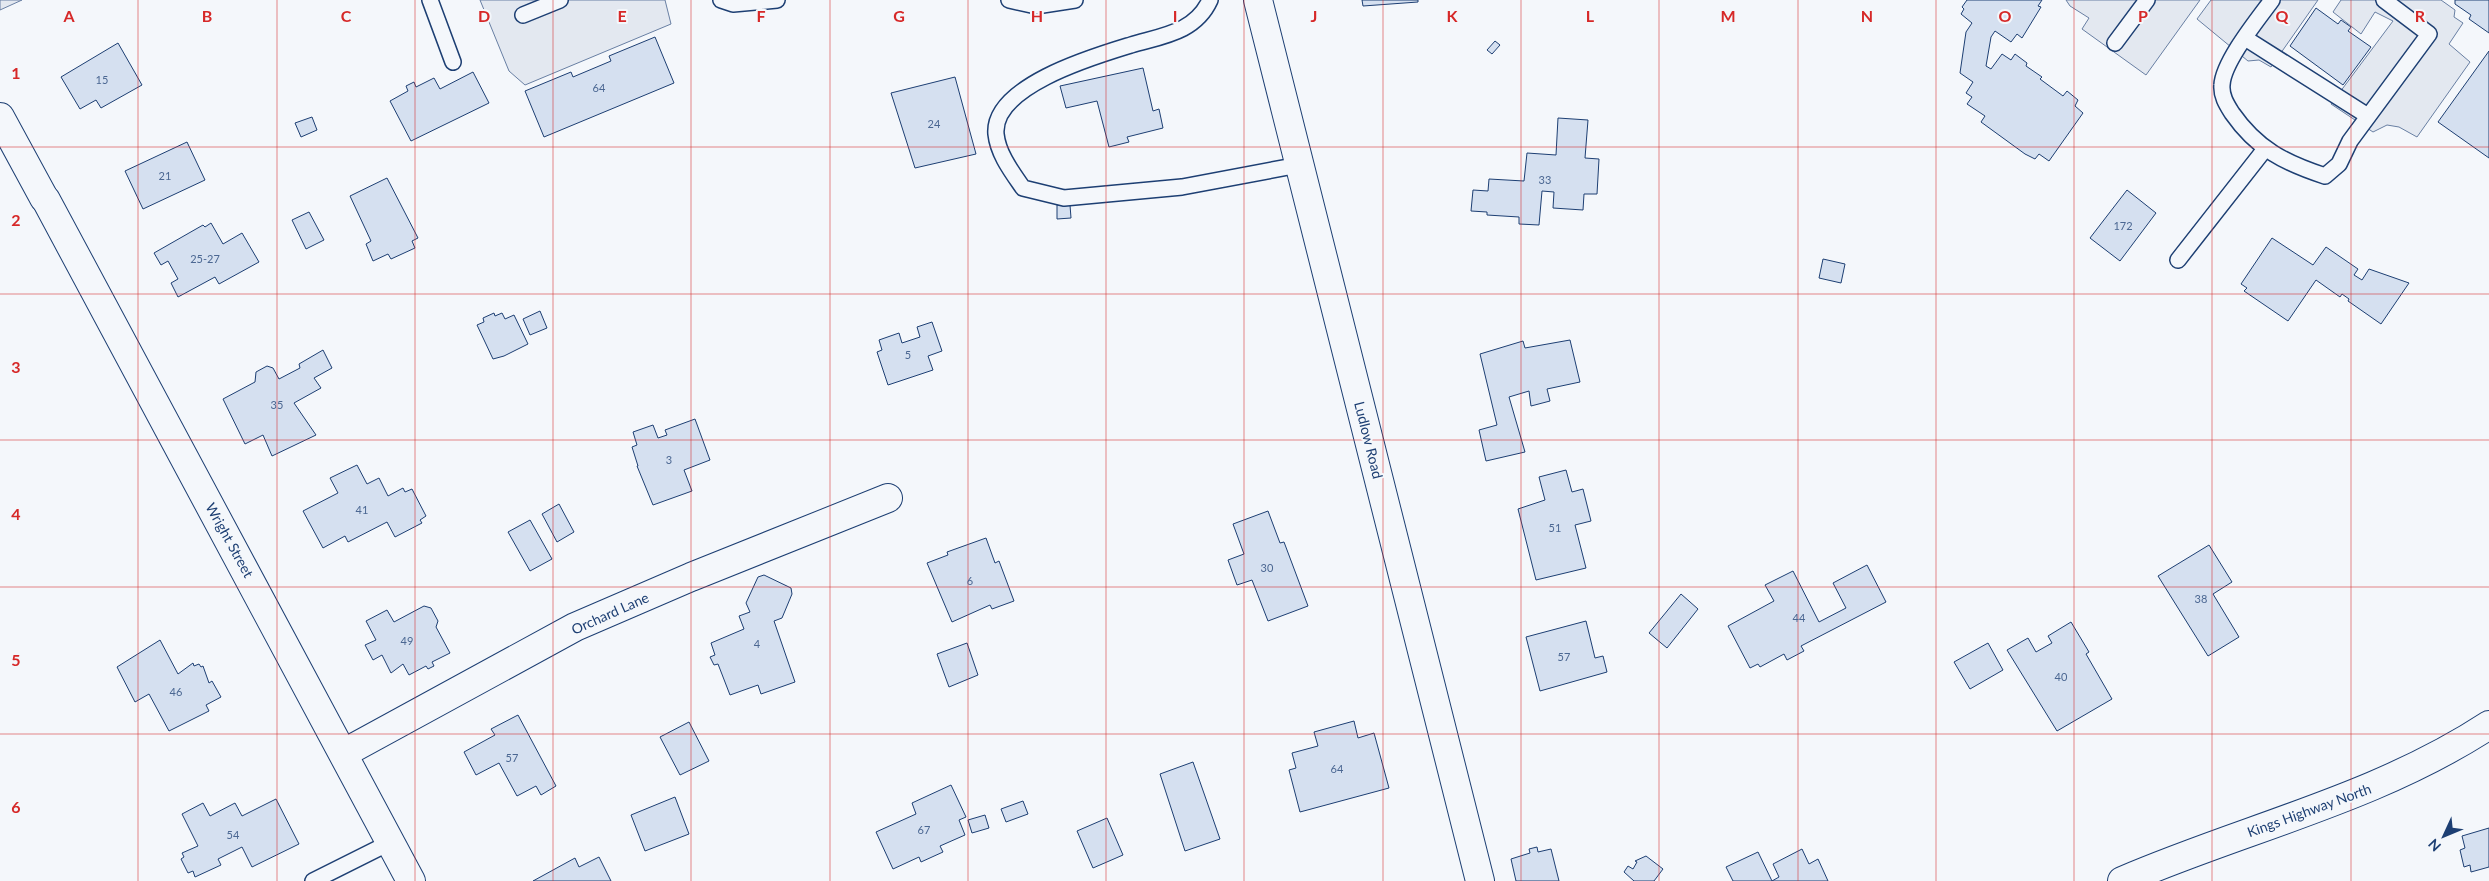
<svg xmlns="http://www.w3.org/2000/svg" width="2489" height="881" viewBox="0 0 2489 881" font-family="Lato,sans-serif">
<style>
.parking{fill:#e3e8f0;stroke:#687fa3}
.building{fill:#d5e0f0;stroke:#1d3f73}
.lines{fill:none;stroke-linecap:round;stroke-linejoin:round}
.service-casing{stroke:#1d3f73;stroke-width:18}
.minor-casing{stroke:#1d3f73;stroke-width:30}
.service{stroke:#f4f7fb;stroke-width:15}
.minor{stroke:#f4f7fb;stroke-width:28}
.grid{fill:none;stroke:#d62828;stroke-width:1;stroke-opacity:0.55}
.labels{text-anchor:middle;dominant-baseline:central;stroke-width:4;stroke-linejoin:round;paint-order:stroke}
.number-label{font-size:11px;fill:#4b6792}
.street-label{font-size:14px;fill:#1d3f73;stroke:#f4f7fb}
.grid-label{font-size:16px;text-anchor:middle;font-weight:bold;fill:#d62828;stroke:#f4f7fb;stroke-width:4;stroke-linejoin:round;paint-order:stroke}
</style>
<rect width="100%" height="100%" fill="#f4f7fb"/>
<g class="parking">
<path d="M 0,0 L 22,0 L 0,10 Z"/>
<path d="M 480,0 L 665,0 L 671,24 L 525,85 L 509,71 Z"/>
<path d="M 2066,0 L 2200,0 L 2146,75 L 2082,29 L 2089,18 L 2070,6 Z"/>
<path d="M 2211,0 L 2318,0 L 2271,67 L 2259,60 L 2248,61 L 2197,19 Z"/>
<path d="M 2341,0 L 2441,0 L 2455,10 L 2454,17 L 2463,23 L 2449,44 L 2470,62 L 2417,137 L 2399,127 L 2387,125 L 2373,132 L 2331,104 L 2393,21 L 2375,12 L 2361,34 L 2333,12 Z"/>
</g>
<g class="building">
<path d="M 1362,0 L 1418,0 L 1418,2 L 1363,6 Z"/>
<path d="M 1967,0 L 2042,0 L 2038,6 L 2041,7 L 2022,38 L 2017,34 L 2011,42 L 1995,31 L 1991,37 L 1986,66 L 1991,69 L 2002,54 L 2011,60 L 2015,54 L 2027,63 L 2026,66 L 2042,77 L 2040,79 L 2063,96 L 2067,91 L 2078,100 L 2075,106 L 2083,113 L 2049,161 L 2039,154 L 2035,159 L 2025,154 L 1981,122 L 1985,116 L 1967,104 L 1972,97 L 1966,93 L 1973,82 L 1960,73 L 1966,32 L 1972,23 L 1961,14 L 1964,9 L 1962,7 Z"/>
<path d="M 2455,0 L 2489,0 L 2489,33 L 2469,19 L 2471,15 L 2455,4 Z"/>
<path d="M 2316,8 L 2338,24 L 2341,20 L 2351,27 L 2348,31 L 2371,47 L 2343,85 L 2290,46 Z"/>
<path d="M 655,37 L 674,83 L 544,137 L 525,91 L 571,72 L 573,77 L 611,61 L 609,56 Z"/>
<path d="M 1495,41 L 1500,45 L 1492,54 L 1487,50 Z"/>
<path d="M 118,43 L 142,85 L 101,108 L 96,100 L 80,109 L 61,77 Z"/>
<path d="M 2489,51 L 2489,158 L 2438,122 Z"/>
<path d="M 1143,68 L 1153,111 L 1159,109 L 1163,128 L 1127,137 L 1129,142 L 1109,147 L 1097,101 L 1066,108 L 1060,86 Z"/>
<path d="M 473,72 L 489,103 L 411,141 L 390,101 L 408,91 L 406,86 L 414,82 L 416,87 L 434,78 L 440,89 Z"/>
<path d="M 955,77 L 976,154 L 915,168 L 891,93 Z"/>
<path d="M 312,117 L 317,130 L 301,137 L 295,123 Z"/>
<path d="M 1558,118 L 1588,120 L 1585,158 L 1599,159 L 1597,194 L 1584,194 L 1583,210 L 1553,208 L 1554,192 L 1542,191 L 1539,225 L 1519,224 L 1519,217 L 1487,215 L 1487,212 L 1471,211 L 1473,190 L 1488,191 L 1489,179 L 1524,181 L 1527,153 L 1556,155 Z"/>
<path d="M 187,142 L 205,180 L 143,209 L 125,171 Z"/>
<path d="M 387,178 L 418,238 L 412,241 L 415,248 L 391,259 L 388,254 L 373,261 L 366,244 L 371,241 L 350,196 Z"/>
<path d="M 2127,190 L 2156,213 L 2120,261 L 2090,238 Z"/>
<path d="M 1057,205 L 1070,205 L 1071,218 L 1057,219 Z"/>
<path d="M 309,212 L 324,240 L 306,249 L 292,220 Z"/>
<path d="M 211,223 L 223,244 L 242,233 L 259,262 L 219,284 L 215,277 L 178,297 L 171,283 L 178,279 L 168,261 L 161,265 L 154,253 L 203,225 L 205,227 Z"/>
<path d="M 2272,238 L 2313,265 L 2326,247 L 2358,269 L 2354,275 L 2362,280 L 2369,269 L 2409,283 L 2381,324 L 2348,301 L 2349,299 L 2342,294 L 2340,297 L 2316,280 L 2288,321 L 2244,291 L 2247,288 L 2241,284 Z"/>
<path d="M 1823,259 L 1845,264 L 1841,283 L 1819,278 Z"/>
<path d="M 540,311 L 547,328 L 530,335 L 523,319 Z"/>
<path d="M 494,313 L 495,316 L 502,313 L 505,319 L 514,315 L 528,344 L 504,356 L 493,359 L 477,325 L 484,322 L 483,318 Z"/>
<path d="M 932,322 L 942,351 L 928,356 L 933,370 L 888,385 L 877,352 L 882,350 L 879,340 L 899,333 L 902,343 L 920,337 L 917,327 Z"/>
<path d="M 1570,340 L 1580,382 L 1547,389 L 1550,401 L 1531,406 L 1529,391 L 1509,397 L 1525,452 L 1486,461 L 1479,430 L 1497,425 L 1480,354 L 1523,341 L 1525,348 Z"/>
<path d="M 323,350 L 332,368 L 314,378 L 321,388 L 294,403 L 316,435 L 272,456 L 263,435 L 245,444 L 223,399 L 255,382 L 256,372 L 267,366 L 273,368 L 279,379 L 300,368 L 299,364 Z"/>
<path d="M 695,419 L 710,460 L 684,470 L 692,491 L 653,505 L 637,466 L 638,466 L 632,447 L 637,445 L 633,432 L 653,425 L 658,438 L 667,435 L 665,430 Z"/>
<path d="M 357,465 L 367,484 L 379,478 L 388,496 L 403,488 L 405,492 L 412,489 L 426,516 L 420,520 L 422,523 L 395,537 L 387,522 L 348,542 L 345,536 L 323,548 L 303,511 L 338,493 L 330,478 Z"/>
<path d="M 1566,470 L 1572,492 L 1583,489 L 1591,521 L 1575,525 L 1586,568 L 1536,580 L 1518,509 L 1545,500 L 1539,477 Z"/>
<path d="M 559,504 L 574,532 L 557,542 L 542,514 Z"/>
<path d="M 1268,511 L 1280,543 L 1284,542 L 1308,606 L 1268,621 L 1252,580 L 1237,585 L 1228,560 L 1244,554 L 1233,524 Z"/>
<path d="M 530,520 L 552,559 L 530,571 L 508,532 Z"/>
<path d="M 986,538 L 995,563 L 999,561 L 1014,601 L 992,609 L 990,605 L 952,622 L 927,563 L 948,555 L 947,552 Z"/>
<path d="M 2209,545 L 2232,582 L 2213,594 L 2239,637 L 2208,656 L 2158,576 Z"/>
<path d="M 1867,565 L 1886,602 L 1801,646 L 1804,651 L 1787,660 L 1784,654 L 1760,667 L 1758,664 L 1750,668 L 1728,626 L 1774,601 L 1765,585 L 1793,571 L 1819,622 L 1846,608 L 1833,583 Z"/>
<path d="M 764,575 L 791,588 L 792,594 L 782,618 L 774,621 L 795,682 L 761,694 L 758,685 L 730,695 L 718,664 L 714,665 L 710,657 L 715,655 L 711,643 L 744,629 L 739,616 L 750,612 L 746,603 L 758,577 Z"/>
<path d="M 1681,594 L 1698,609 L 1667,648 L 1649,633 Z"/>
<path d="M 424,606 L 431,608 L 438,621 L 436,627 L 450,653 L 432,662 L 434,666 L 428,669 L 426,666 L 409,675 L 403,664 L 391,673 L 382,655 L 373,660 L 365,645 L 376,640 L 366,621 L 387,610 L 394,622 Z"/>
<path d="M 1586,621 L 1595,658 L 1603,656 L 1607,672 L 1540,691 L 1526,637 Z"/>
<path d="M 2071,622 L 2089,652 L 2086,654 L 2112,699 L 2057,731 L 2007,650 L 2028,638 L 2036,652 L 2052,643 L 2048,636 Z"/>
<path d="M 160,640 L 178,674 L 193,663 L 194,666 L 199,664 L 201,667 L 203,666 L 209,683 L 212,681 L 221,697 L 206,705 L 209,711 L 169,731 L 149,694 L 135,702 L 117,667 Z"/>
<path d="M 967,643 L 978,675 L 949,687 L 937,654 Z"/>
<path d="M 1988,643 L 2003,670 L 1970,689 L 1954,662 Z"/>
<path d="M 518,715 L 556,786 L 541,795 L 536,786 L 517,796 L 499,763 L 476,775 L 464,752 L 495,735 L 491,729 Z"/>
<path d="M 1354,721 L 1358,738 L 1374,733 L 1389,788 L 1300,812 L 1289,770 L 1296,768 L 1292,753 L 1318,746 L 1314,732 Z"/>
<path d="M 689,722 L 709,761 L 680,775 L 660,737 Z"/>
<path d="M 1193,762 L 1220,839 L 1185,851 L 1160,774 Z"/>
<path d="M 951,785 L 966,817 L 959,820 L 965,835 L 940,846 L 943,852 L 921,862 L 919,857 L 893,869 L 876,832 L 916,814 L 912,803 Z"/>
<path d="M 675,797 L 689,834 L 645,851 L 631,815 Z"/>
<path d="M 276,799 L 299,844 L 252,867 L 242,847 L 218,859 L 221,865 L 195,877 L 193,871 L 188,873 L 181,859 L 184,857 L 182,853 L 198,846 L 182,814 L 203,803 L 210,816 L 235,803 L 242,816 Z"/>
<path d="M 1023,801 L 1028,814 L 1006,822 L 1001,809 Z"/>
<path d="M 985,815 L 989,828 L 972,833 L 968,820 Z"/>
<path d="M 1107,818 L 1123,855 L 1093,868 L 1077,831 Z"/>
<path d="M 2489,828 L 2489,867 L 2471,872 L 2470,865 L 2464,867 L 2460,850 L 2465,848 L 2462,836 Z"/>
<path d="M 1537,847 L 1538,852 L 1551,849 L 1559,881 L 1516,881 L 1511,859 L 1530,853 L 1529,849 Z"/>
<path d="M 1802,849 L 1809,864 L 1818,859 L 1828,881 L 1733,881 L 1726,867 L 1758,852 L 1772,881 L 1779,877 L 1773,864 Z"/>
<path d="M 1646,856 L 1663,869 L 1654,881 L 1634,881 L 1624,872 L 1628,866 L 1633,869 L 1637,862 L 1635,861 Z"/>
<path d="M 599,857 L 611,881 L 533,881 L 575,858 L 579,867 Z"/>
</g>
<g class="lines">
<defs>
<g id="service">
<path d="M 430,0 L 453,62"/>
<path d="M 721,0 L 733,4 L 777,0"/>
<path d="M 1009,0 L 1036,6 L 1075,0"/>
<path d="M 1210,0 C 1195,33 1161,36 1131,45 C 1095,56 992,86 996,134 C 998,154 1012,172 1023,188 L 1064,198 L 1182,187 L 1299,165"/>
<path d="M 2272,0 C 2258,19 2223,62 2222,85 C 2221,96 2227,105 2232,113 C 2257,149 2285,163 2325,176 L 2339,164 L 2350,141 L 2429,34 L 2384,0"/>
<path d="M 523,15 L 560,0"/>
<path d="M 2245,38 L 2368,116"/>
<path d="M 2115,43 L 2147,0"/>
<path d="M 2178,260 L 2265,149"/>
<path d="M 313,881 L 391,842"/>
</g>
<g id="minor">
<path d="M 1258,0 L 1480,881"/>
<path d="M 0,117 L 44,198"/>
<path d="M 46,200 L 411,881"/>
<path d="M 344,753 L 575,627 L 691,577 L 888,498"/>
<path d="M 2122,881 C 2245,828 2376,799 2489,725"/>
</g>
</defs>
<use href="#service" class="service-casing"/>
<use href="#minor" class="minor-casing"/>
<use href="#service" class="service"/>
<use href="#minor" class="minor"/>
</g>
<path class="grid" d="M 138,0 L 138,881M 277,0 L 277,881M 415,0 L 415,881M 553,0 L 553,881M 691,0 L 691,881M 830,0 L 830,881M 968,0 L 968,881M 1106,0 L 1106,881M 1244,0 L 1244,881M 1383,0 L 1383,881M 1521,0 L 1521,881M 1659,0 L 1659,881M 1798,0 L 1798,881M 1936,0 L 1936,881M 2074,0 L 2074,881M 2212,0 L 2212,881M 2351,0 L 2351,881M 0,147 L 2489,147M 0,294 L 2489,294M 0,440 L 2489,440M 0,587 L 2489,587M 0,734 L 2489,734"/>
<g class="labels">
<g class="number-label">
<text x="102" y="79">15</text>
<text x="599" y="87">64</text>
<text x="934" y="123">24</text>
<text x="165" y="175">21</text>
<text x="1545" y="179">33</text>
<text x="2123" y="225">172</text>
<text x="205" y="258">25-27</text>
<text x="908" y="354">5</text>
<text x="277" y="404">35</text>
<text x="669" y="459">3</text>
<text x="362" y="509">41</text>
<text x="1555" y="527">51</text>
<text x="1267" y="567">30</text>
<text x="970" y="580">6</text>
<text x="2201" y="598">38</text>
<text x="1799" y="617">44</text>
<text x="407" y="640">49</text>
<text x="757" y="643">4</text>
<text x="1564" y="656">57</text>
<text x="2061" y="676">40</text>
<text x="176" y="691">46</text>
<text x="512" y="757">57</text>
<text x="1337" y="768">64</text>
<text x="924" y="829">67</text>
<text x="233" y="834">54</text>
</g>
<g class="street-label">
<text transform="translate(1369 440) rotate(76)">Ludlow Road</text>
<text transform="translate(230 540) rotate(61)">Wright Street</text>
<text transform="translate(610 613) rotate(-24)">Orchard Lane</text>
<text transform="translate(2309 810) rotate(-20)">Kings Highway North</text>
</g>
</g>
<g class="grid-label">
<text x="69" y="22">A</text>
<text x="207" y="22">B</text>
<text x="346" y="22">C</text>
<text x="484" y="22">D</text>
<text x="622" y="22">E</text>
<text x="761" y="22">F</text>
<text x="899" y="22">G</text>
<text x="1037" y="22">H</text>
<text x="1175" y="22">I</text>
<text x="1314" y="22">J</text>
<text x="1452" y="22">K</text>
<text x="1590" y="22">L</text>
<text x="1728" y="22">M</text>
<text x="1867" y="22">N</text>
<text x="2005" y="22">O</text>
<text x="2143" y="22">P</text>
<text x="2282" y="22">Q</text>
<text x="2420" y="22">R</text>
<text x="16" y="79">1</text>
<text x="16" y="226">2</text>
<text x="16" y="373">3</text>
<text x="16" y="520">4</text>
<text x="16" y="666">5</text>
<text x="16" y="813">6</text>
</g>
<g transform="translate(2444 836) rotate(226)" stroke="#f4f7fb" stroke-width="4" paint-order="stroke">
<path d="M0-4L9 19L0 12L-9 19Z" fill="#1d3f73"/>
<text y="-8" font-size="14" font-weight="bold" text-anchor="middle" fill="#1d3f73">N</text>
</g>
</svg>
